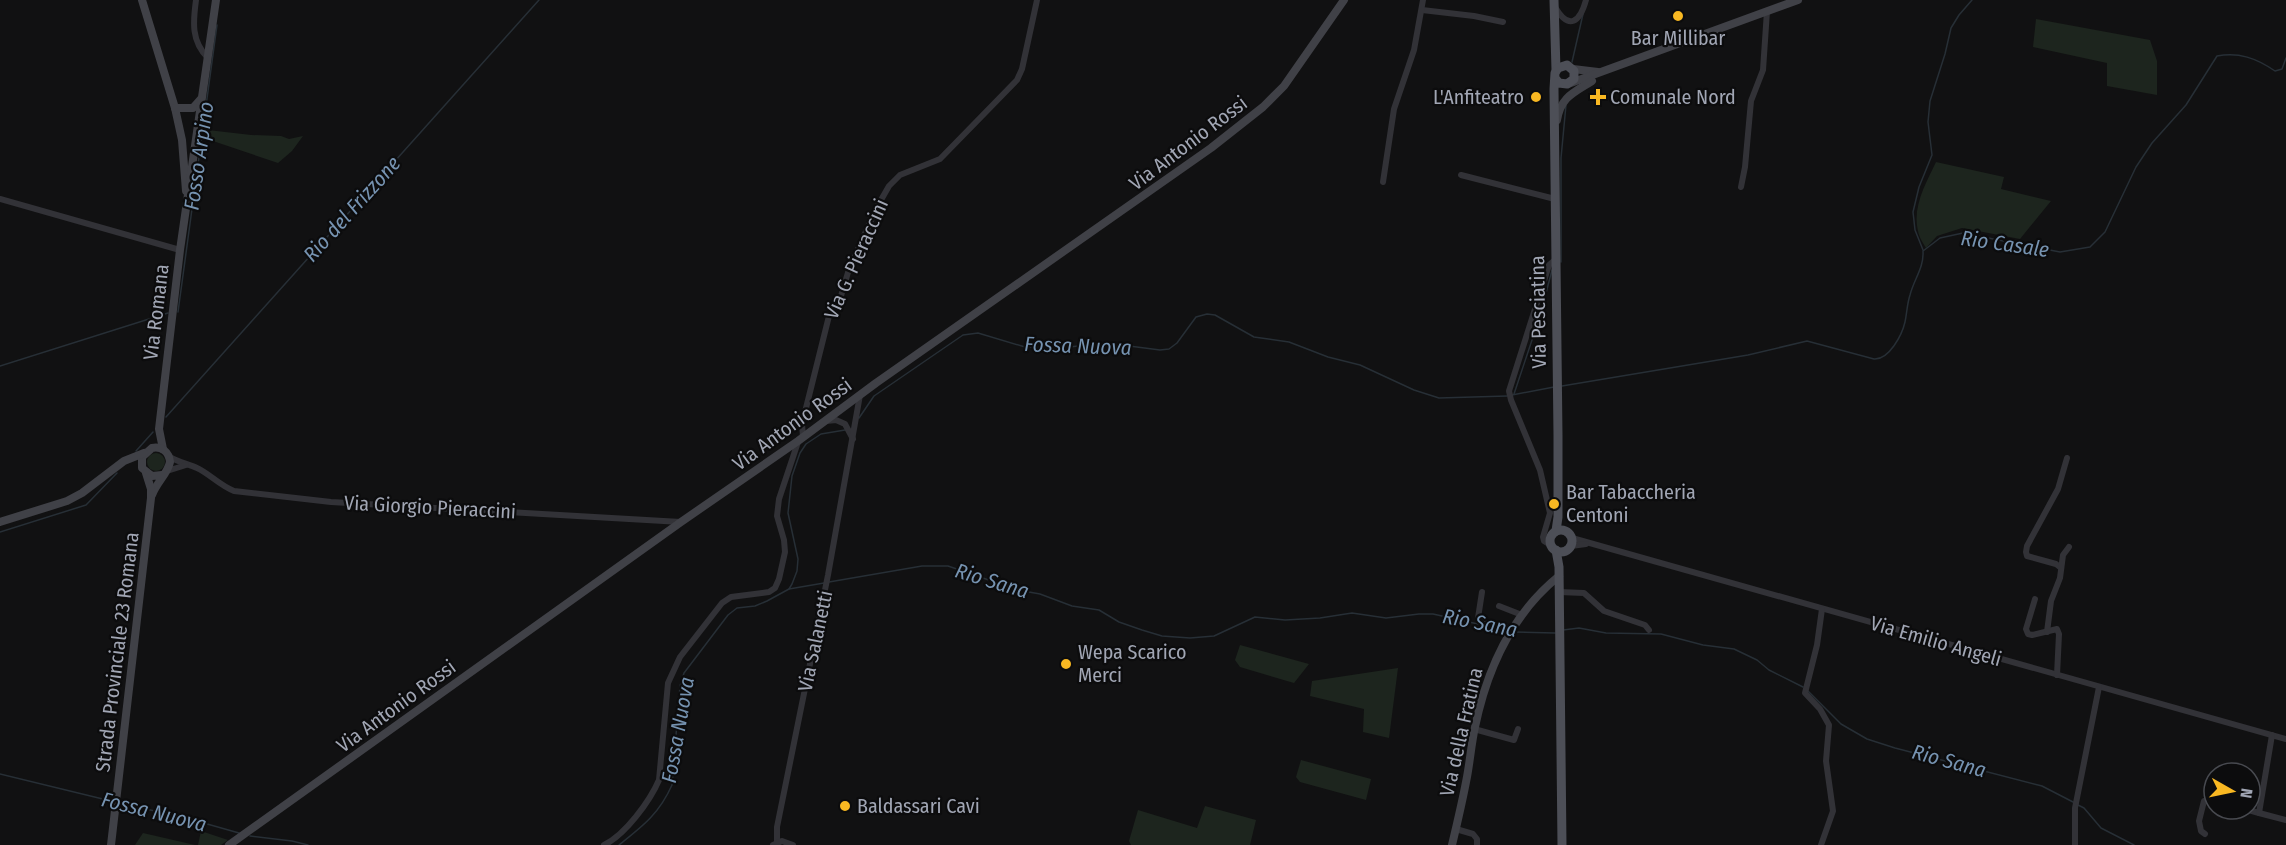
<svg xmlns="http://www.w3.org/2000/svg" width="2286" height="845" viewBox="0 0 2286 845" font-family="'Fira Sans Condensed',sans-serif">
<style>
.green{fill:#1d251e}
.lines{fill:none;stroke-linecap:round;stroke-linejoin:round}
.stream{stroke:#272f36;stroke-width:1.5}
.street{stroke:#323237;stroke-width:6}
.secondary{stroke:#404147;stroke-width:8}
.primary{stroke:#4d4f57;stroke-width:9}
.poi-dot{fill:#f9b822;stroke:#0c0c0d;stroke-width:2}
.labels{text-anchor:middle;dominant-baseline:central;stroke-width:4.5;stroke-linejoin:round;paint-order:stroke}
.poi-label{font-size:20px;fill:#a1a6b4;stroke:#0c0c0d;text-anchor:start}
.street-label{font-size:20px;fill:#a1a6b4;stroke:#0c0c0d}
.water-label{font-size:21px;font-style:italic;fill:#7693b1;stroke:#0c0c0d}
</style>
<rect width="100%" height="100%" fill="#111112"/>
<g class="green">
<path d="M 2036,19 L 2150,40 L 2157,61 L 2157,95 L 2107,86 L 2107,63 L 2033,47 Z"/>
<path d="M 208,130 L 251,135 L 281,136 L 289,139 L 303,136 L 292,151 L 278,163 L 207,139 Z"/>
<path d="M 1936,162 L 2004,177 L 2001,189 L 2051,201 L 2020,239 L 1962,228 L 1937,236 L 1926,248 C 1923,243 1919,237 1918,231 C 1912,207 1926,183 1936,162 Z"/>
<circle cx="156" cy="462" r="9"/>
<path d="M 1240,645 L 1309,664 L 1294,683 L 1240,667 L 1235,660 Z"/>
<path d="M 1398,668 L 1389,738 L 1363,732 L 1364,709 L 1310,696 L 1312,681 Z"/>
<path d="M 1301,760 L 1371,779 L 1366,800 L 1300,782 L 1296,777 Z"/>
<path d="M 1205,806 L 1256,820 L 1250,845 L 1131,845 L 1129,841 L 1138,810 L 1197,828 Z"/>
<path d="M 201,831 L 228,840 L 221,845 L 198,845 Z"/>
<path d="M 143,833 L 195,845 L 135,845 Z"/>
</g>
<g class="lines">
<g class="stream">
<path d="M 1572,62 L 1583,14"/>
<path d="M 1923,250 L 1915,230 L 1913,212 L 1919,187 L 1932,155 L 1928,122 L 1930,101 L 1945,54 L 1951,28 L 1959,15 L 1972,0"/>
<path d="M 1561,262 L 1561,158 L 1566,105"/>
<path d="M 178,312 L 217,25"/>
<path d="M 0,366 L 168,313"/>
<path d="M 1562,386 L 1748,355 L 1807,341 L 1874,359 C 1889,360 1902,335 1905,322 C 1907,313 1907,304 1910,295 C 1914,279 1924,268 1923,251 L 1940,238 L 1963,233 L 2060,252 L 2090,247 L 2105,232 L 2136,167 L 2152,143 L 2186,105 L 2217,56 C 2239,52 2256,58 2275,71 L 2282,69 L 2286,58"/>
<path d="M 1514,394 L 1540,316 L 1552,270"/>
<path d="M 1512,395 L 1554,387"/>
<path d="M 166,417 L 539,0"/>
<path d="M 859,418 L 874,396 L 963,335 L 978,333 L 1025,347 L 1060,348 L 1106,343 L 1160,350 L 1169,349 L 1177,343 L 1196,317 L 1207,314 L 1215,315 L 1254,337 L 1289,342 L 1328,357 L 1360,365 L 1414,390 L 1439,398 L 1507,396"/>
<path d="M 136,451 L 153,432"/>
<path d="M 0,532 L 86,505 L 117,473"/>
<path d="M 829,582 L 922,566 L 948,566 L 1018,590 L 1040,594 L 1072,606 L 1099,610 L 1119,622 L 1142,630 L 1162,636 L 1190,638 L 1214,636 L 1255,617 L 1285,620 L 1320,618 L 1352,613 L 1386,618 L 1419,614 L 1433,614 L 1478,624"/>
<path d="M 789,589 L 824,583"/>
<path d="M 1563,630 L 1579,628 L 1606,633 L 1661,634 L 1703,645 L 1734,649 L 1757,660 L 1769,670 L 1803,687"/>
<path d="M 1515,632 L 1555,633"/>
<path d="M 1807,690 L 1841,724 L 1867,739 L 1895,748 L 2042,786 L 2073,802"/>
<path d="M 0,774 L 111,801"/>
<path d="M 119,803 L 186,818 L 239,833"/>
<path d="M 2078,805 L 2084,808 L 2101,828 L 2134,845"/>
<path d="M 250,836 L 292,841 L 308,845"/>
<path d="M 619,845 C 643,826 659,814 672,785 L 680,686 L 684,673 L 728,615 L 737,608 L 755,606 L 767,601 L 789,589 L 792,584 L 797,571 L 798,559 L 788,513 L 792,476 L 800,453 L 806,444 L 821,434 L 845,430"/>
</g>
<g class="street">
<path d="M 196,0 C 193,22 191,41 208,58"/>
<path d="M 1555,7 C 1569,31 1580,22 1586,0"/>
<path d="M 1422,10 L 1474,16 L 1503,22"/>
<path d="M 1461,175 L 1555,199"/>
<path d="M 1383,182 L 1394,109 L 1414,50 L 1423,0"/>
<path d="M 1741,187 L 1745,167 L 1751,101 L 1763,70 L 1767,11"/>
<path d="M 0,199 L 180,250"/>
<path d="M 826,421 L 836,420 L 845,424 L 853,439"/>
<path d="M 803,437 L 802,424 L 829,316 L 841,296 L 849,269 L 877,207 L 889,186 L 900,175 L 940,159 L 1017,80 L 1022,69 L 1037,0"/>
<path d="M 170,457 C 178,462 188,464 197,468 C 210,474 219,485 234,491 L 331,502 L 681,522"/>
<path d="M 167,471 L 186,465"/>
<path d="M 1572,538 L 2286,739"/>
<path d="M 1552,546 L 1544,541 L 1543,537 L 1550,513 L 1540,470 L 1511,400 L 1509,391 L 1549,265 L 1556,259"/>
<path d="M 1571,546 L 1586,544"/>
<path d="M 2061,568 L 2056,564 L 2027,556 L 2026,552 L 2027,546 L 2058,489 L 2067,458"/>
<path d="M 1482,592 L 1478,618 L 1480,622 L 1513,629"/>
<path d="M 1559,592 L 1584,593 L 1604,611 L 1645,625 L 1649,630"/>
<path d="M 2035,599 L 2026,629 L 2028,634 L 2032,635 L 2057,629 L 2059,634 L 2057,675"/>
<path d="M 1499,606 L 1522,615"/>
<path d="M 2047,632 L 2051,601 L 2060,578 L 2063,555 L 2069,547"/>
<path d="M 1474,729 L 1514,740 L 1518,729"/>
<path d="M 2245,809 L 2259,813 L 2272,735"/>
<path d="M 2259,813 L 2286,820"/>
<path d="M 1456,829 L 1473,834 L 1477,839 L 1477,845"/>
<path d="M 2205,834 L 2201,831 L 2199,821 L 2204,801 L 2209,799 L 2214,800"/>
<path d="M 777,842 L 777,827 L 828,575 L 860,395"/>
<path d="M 604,845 C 625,835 650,801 659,780 L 668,683 L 680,657 L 722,603 L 731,597 L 769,592 L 775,588 L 779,579 L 785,552 L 784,540 L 777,516 L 779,499 L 798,442"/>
<path d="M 773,845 L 782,841 L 793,845"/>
<path d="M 1821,845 L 1833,811 L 1826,761 L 1829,725 L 1820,709 L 1805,693 L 1817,645 L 1822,609"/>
<path d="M 2075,845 L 2075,808 L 2099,687"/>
</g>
<g class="secondary">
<path d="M 142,0 L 175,108 L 182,140 L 186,191"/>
<path d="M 1573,69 L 1598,72"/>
<path d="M 1568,84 L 1798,0"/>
<path d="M 175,108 L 193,108 L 201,99"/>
<path d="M 1557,120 C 1561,97 1573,93 1592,81"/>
<path d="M 163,449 L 159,429 L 180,250 L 216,0"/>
<path d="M 152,495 C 157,482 168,473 170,462 C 169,452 162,446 152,448 L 142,457 L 142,468 L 152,476 L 162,475"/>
<path d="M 0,522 L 67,501 L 82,493 L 124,461 L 144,453"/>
<path d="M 111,845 L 151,498 L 151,489 L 146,473"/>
<path d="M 229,845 L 681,522 L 798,441 L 876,383 L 1211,148 L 1263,107 L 1284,86 L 1344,0"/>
<path d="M 1452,845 C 1457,824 1462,803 1466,782 C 1470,763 1471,745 1475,727 C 1487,669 1512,614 1559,576"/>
</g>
<g class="primary">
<path d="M 1554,0 L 1556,70"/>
<path d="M 1555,78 L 1559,83 L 1567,84 L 1574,79 L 1574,71 L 1567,65 L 1558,68 L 1555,73 L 1554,89 L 1558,435 L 1558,517 L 1556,531"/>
<circle cx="1561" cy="541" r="11"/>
<path d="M 1556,550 L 1559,567 L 1562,845"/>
</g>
</g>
<g class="poi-dot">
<circle cx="1678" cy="16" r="6"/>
<circle cx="1536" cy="97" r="6"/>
<path d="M1595 88h6v6h6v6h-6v6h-6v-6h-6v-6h6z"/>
<circle cx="1554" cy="504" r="6"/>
<circle cx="1066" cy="664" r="6"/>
<circle cx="845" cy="806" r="6"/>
</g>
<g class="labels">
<g class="poi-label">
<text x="1678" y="38" text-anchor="middle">Bar Millibar</text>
<text x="1524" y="97" text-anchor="end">L'Anfiteatro</text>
<text x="1610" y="97">Comunale Nord</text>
<text x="1566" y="492">Bar Tabaccheria<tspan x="1566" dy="23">Centoni</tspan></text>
<text x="1078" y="652">Wepa Scarico<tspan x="1078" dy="23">Merci</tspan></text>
<text x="857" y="806">Baldassari Cavi</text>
</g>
<g class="street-label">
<text transform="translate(1188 143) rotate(-37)">Via Antonio Rossi</text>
<text transform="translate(856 259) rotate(-66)">Via G. Pieraccini</text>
<text transform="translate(156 312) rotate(-83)">Via Romana</text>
<text transform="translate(1538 312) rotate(-91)">Via Pesciatina</text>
<text transform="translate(792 424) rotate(-36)">Via Antonio Rossi</text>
<text transform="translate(430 507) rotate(3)">Via Giorgio Pieraccini</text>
<text transform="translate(815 641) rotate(-78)">Via Salanetti</text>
<text transform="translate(1936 641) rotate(16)">Via Emilio Angeli</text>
<text transform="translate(117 652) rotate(-83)">Strada Provinciale 23 Romana</text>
<text transform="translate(396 706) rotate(-36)">Via Antonio Rossi</text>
<text transform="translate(1461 732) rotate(-77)">Via della Fratina</text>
</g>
<g class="water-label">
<text transform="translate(199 156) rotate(-82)">Fosso Arpino</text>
<text transform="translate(352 209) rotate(-48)">Rio del Frizzone</text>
<text transform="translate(2005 244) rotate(8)">Rio Casale</text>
<text transform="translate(1078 346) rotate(2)">Fossa Nuova</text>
<text transform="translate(992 581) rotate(17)">Rio Sana</text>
<text transform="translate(1480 623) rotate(11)">Rio Sana</text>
<text transform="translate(678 730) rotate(-80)">Fossa Nuova</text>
<text transform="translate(1949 761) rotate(15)">Rio Sana</text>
<text transform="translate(154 812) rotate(14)">Fossa Nuova</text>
</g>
</g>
<g transform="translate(2232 791) rotate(99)"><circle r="28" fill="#0c0c0d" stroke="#484a50" stroke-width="1.5"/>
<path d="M0-4.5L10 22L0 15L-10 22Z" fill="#f9b822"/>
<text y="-9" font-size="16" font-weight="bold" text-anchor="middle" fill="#a1a6b4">N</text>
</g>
</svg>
